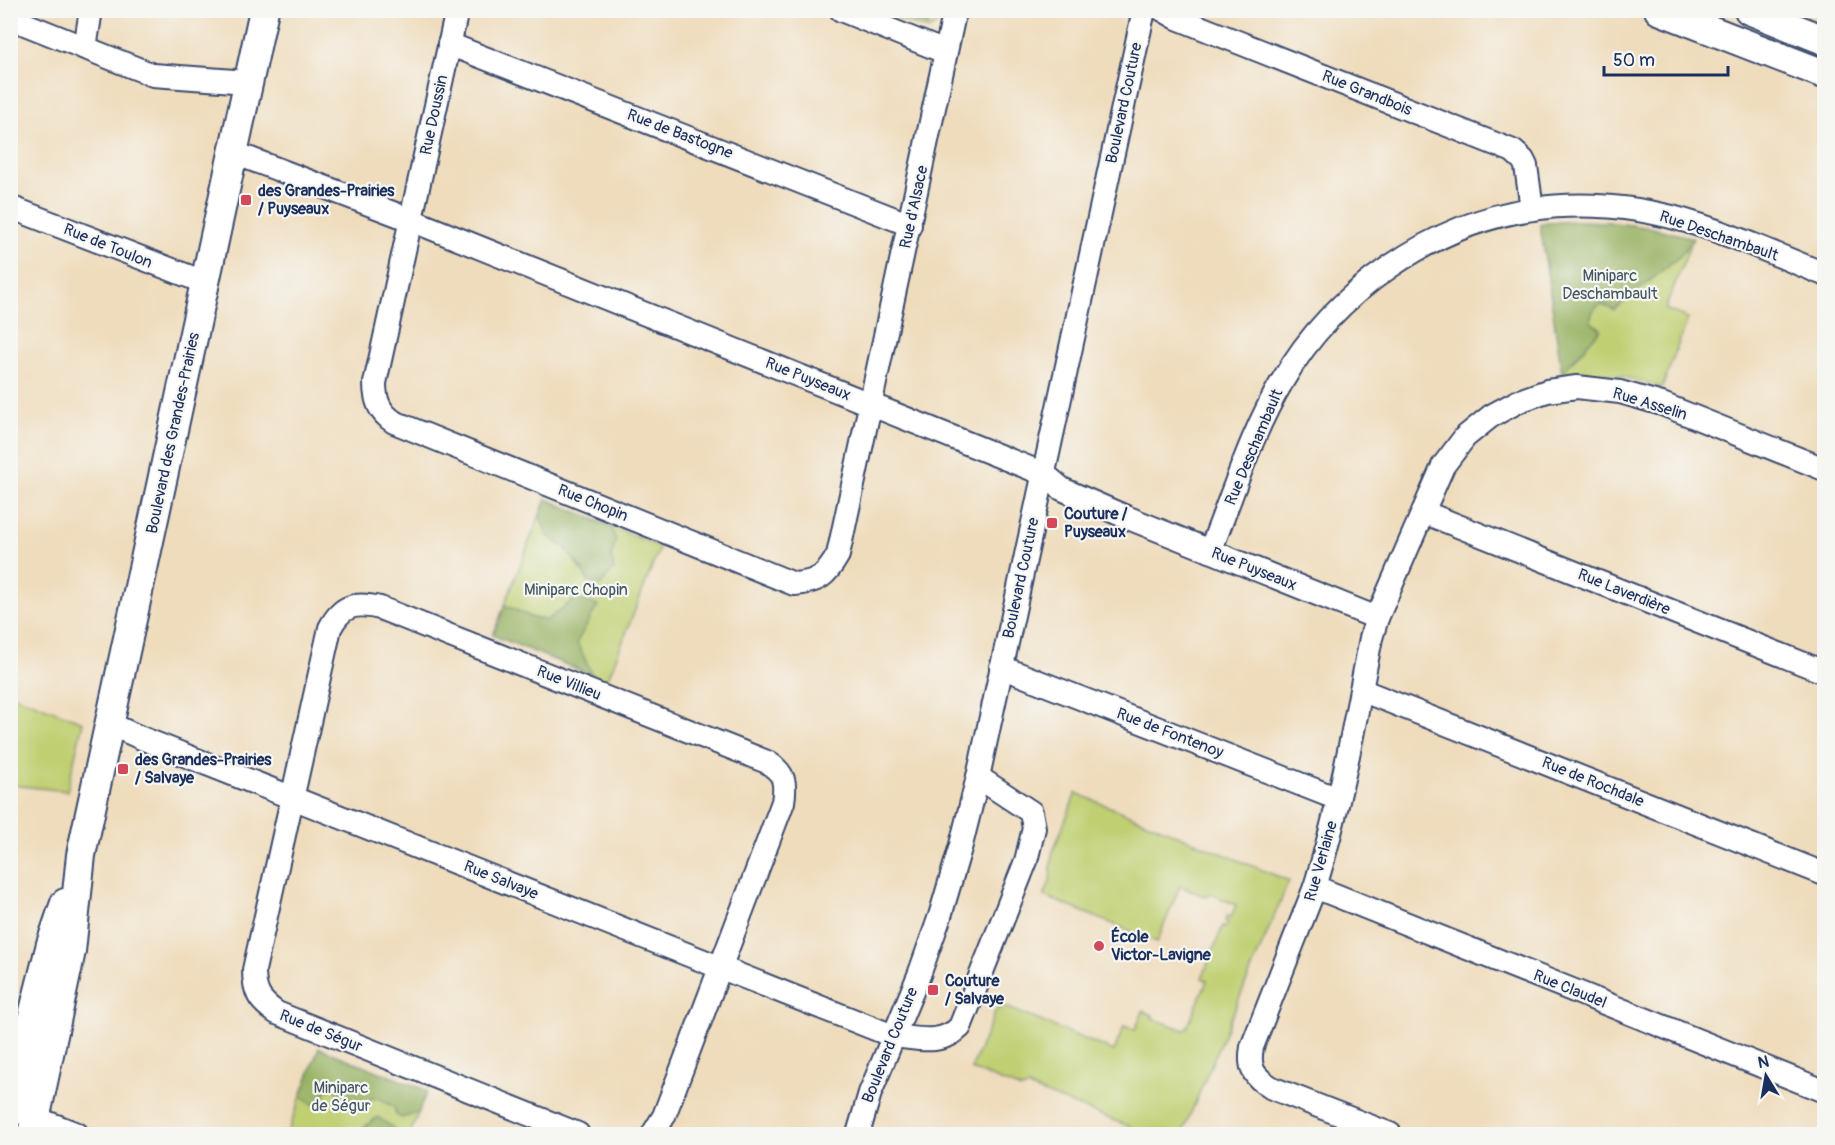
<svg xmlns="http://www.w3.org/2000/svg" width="1835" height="1145" viewBox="0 0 1835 1145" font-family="Pangolin,sans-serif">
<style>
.green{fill:#c0cf71;stroke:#6e7f68;stroke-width:1.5}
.forest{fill:#98b263;stroke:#5a7060;stroke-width:1.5}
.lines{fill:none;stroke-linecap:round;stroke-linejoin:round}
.minor-casing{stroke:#3b496c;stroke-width:26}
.major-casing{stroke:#3b496c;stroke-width:32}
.minor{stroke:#fff;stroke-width:22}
.major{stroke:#fff;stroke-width:28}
.poi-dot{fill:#d1495b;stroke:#f6f6f2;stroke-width:2}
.labels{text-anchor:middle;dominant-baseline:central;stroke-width:4.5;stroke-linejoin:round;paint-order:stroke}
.street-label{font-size:16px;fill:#1b2f5e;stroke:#f6f6f2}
.poi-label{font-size:16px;font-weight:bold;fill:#1b2f5e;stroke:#f6f6f2;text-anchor:start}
.park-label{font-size:16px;fill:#445763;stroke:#f6f6f2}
</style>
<rect width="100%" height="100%" fill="#f6f6f2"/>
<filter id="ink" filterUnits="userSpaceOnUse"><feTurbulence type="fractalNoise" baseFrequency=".0167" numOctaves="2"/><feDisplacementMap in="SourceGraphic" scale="12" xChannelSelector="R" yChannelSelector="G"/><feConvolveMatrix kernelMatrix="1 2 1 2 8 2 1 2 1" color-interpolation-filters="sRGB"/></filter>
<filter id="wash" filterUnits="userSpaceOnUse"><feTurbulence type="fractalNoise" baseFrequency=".008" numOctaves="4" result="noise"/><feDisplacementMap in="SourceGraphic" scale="24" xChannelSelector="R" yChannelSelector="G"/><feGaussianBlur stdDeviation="1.35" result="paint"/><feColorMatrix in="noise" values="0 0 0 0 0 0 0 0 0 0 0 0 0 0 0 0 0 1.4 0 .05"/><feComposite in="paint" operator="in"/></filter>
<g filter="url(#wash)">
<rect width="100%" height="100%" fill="#efdcbc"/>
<g class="green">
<path d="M 878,11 L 940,11 L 938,24 L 928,30 Z"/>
<path d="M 1573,221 L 1607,222 L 1652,228 L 1693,238 L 1665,309 L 1688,318 L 1662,388 C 1629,377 1597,369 1562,373 L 1540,224 Z"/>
<path d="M 546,499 L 660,547 L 607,681 L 493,635 Z"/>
<path d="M 10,694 L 83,722 L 67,791 L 11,785 Z"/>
<path d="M 1076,793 L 1289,881 L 1182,1134 L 1149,1134 L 1028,1087 L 1021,1089 L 971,1069 L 997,1008 L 1000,1009 L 1001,1005 L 1114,1051 L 1124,1026 L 1135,1030 L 1143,1011 L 1153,1015 L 1152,1018 L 1184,1030 L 1187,1028 L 1207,981 L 1202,978 L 1223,926 L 1226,927 L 1228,923 L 1225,922 L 1227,916 L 1231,917 L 1236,905 L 1209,893 L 1207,897 L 1180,886 L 1157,942 L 1044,896 L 1050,881 L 1052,854 Z"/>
<path d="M 319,1048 L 427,1091 L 410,1134 L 287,1134 Z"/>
</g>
<g class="forest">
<path d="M 888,11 L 933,11 L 927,26 Z"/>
<path d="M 1573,221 L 1607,222 L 1652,228 L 1693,238 L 1680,256 L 1614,310 L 1602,304 C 1595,305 1590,314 1591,322 L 1601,329 L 1562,373 L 1540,224 Z"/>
<path d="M 546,499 L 611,527 L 616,540 L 611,556 L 614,569 L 600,586 L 587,580 L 584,573 L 564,547 L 547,536 L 540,516 Z"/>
<path d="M 575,599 L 598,605 L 577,642 L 592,675 L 493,635 L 505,605 L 533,618 L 547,620 Z"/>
<path d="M 319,1048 L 427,1091 L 418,1113 L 402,1118 L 396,1115 L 394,1107 L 379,1098 L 351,1102 L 333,1088 L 326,1091 L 323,1100 L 313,1105 L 301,1096 Z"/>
<path d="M 378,1117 L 401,1134 L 362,1134 L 360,1130 Z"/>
</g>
</g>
<g filter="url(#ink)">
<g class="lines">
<defs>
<g id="minor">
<path d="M 457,10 L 375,383 C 375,400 379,412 394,422 L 794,584 C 819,582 826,576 838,555 L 955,10"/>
<path d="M 841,10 L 945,52"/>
<path d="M 1163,10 L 1177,18 L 1513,151 L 1523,160 L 1526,166 L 1532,209"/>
<path d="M 10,18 L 153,75 L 248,82"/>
<path d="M 449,44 L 910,225"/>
<path d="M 85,48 L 91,10"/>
<path d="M 232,152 L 411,220 L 1044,474 L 1062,489 L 1126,517 L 1377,618"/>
<path d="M 10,207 L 206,283"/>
<path d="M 1423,512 L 1824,672"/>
<path d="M 1210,551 C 1233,494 1251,433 1283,380 C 1333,293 1433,223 1533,209 C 1570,203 1617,205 1654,213 C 1710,224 1771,253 1824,274"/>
<path d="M 1001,667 L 1338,799"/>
<path d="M 1361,690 L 1824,874"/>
<path d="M 110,724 L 139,737 L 893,1036 C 917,1038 941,1046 960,1027 L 1026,861 L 1034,828 L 1031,812 L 978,777"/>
<path d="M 1315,887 L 1824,1091"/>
<path d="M 20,1112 L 77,1134"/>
<path d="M 578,1134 L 277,1013 C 259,1001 254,992 254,970 L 330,628 C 342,605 355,602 380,608 L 767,762 C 785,773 786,783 783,802 L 664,1116 L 653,1134"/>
<path d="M 858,1134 L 870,1093 L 919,975 L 940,916 L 961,845 L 978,777 L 1144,10"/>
<path d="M 1390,1134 L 1272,1088 C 1254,1077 1248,1069 1252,1047 L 1315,887 C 1340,806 1355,721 1371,638 L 1377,618 L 1443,466 L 1465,437 L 1491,416 L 1519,401 L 1547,391 L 1577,387 L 1620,392 L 1662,404 L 1824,469"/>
</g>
<g id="major">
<path d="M 1659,10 L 1824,74"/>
<path d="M 1749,10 L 1824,40"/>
<path d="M 10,1106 L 51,944 L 65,903"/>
<path d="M 32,1134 L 71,951 L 81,855 L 264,10"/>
</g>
</defs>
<use href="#minor" class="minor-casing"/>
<use href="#major" class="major-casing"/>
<use href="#minor" class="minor"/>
<use href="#major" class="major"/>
</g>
</g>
<g class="poi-dot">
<rect x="240" y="194" width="12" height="12" rx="3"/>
<rect x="1046" y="517" width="12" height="12" rx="3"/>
<rect x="117" y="763" width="12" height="12" rx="3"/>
<circle cx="1099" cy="946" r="6"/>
<rect x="927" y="984" width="12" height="12" rx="3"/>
</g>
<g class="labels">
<g class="street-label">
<text transform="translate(1367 93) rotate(22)">Rue Grandbois</text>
<text transform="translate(1124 103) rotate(-78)">Boulevard Couture</text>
<text transform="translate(434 115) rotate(-78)">Rue Doussin</text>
<text transform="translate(680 134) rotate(21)">Rue de Bastogne</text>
<text transform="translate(914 207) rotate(-78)">Rue d'Alsace</text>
<text transform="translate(1719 236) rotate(19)">Rue Deschambault</text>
<text transform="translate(108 246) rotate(22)">Rue de Toulon</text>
<text transform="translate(808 379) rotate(22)">Rue Puyseaux</text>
<text transform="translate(1650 404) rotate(17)">Rue Asselin</text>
<text transform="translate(173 433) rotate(-78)">Boulevard des Grandes-Prairies</text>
<text transform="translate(1254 447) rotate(-67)">Rue Deschambault</text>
<text transform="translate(593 503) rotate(22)">Rue Chopin</text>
<text transform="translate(1254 569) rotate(22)">Rue Puyseaux</text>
<text transform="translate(1021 578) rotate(-78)">Boulevard Couture</text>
<text transform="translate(1624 592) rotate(22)">Rue Laverdière</text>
<text transform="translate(569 683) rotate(22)">Rue Villieu</text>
<text transform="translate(1170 733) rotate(21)">Rue de Fontenoy</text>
<text transform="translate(1593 782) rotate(22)">Rue de Rochdale</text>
<text transform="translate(1321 861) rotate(-74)">Rue Verlaine</text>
<text transform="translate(501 880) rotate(22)">Rue Salvaye</text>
<text transform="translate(1570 989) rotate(22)">Rue Claudel</text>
<text transform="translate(321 1031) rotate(22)">Rue de Ségur</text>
<text transform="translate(890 1045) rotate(-68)">Boulevard Couture</text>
</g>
<g class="poi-label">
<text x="258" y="191">des Grandes-Prairies<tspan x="258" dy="18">/ Puyseaux</tspan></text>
<text x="1064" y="514">Couture /<tspan x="1064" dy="18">Puyseaux</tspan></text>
<text x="135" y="760">des Grandes-Prairies<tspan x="135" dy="18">/ Salvaye</tspan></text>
<text x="1111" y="937">École<tspan x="1111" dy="18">Victor-Lavigne</tspan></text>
<text x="945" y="981">Couture<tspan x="945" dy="18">/ Salvaye</tspan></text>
</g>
<g class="park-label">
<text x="1610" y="276">Miniparc<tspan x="1610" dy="18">Deschambault</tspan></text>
<text x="576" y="590">Miniparc Chopin</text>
<text x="341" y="1088">Miniparc<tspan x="341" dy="18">de Ségur</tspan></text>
</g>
</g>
<rect width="1835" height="1145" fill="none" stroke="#f6f6f2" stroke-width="36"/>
<g transform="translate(1766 1076) rotate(349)" stroke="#f6f6f2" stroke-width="4.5" paint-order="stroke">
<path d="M0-4.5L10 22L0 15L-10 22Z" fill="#1b2f5e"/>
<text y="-9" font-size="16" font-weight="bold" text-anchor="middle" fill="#1b2f5e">N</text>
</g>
<path d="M1604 66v9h124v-9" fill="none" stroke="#1b2f5e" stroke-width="3"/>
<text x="1613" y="66" font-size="18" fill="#1b2f5e" stroke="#f6f6f2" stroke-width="4.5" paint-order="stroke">50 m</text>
</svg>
